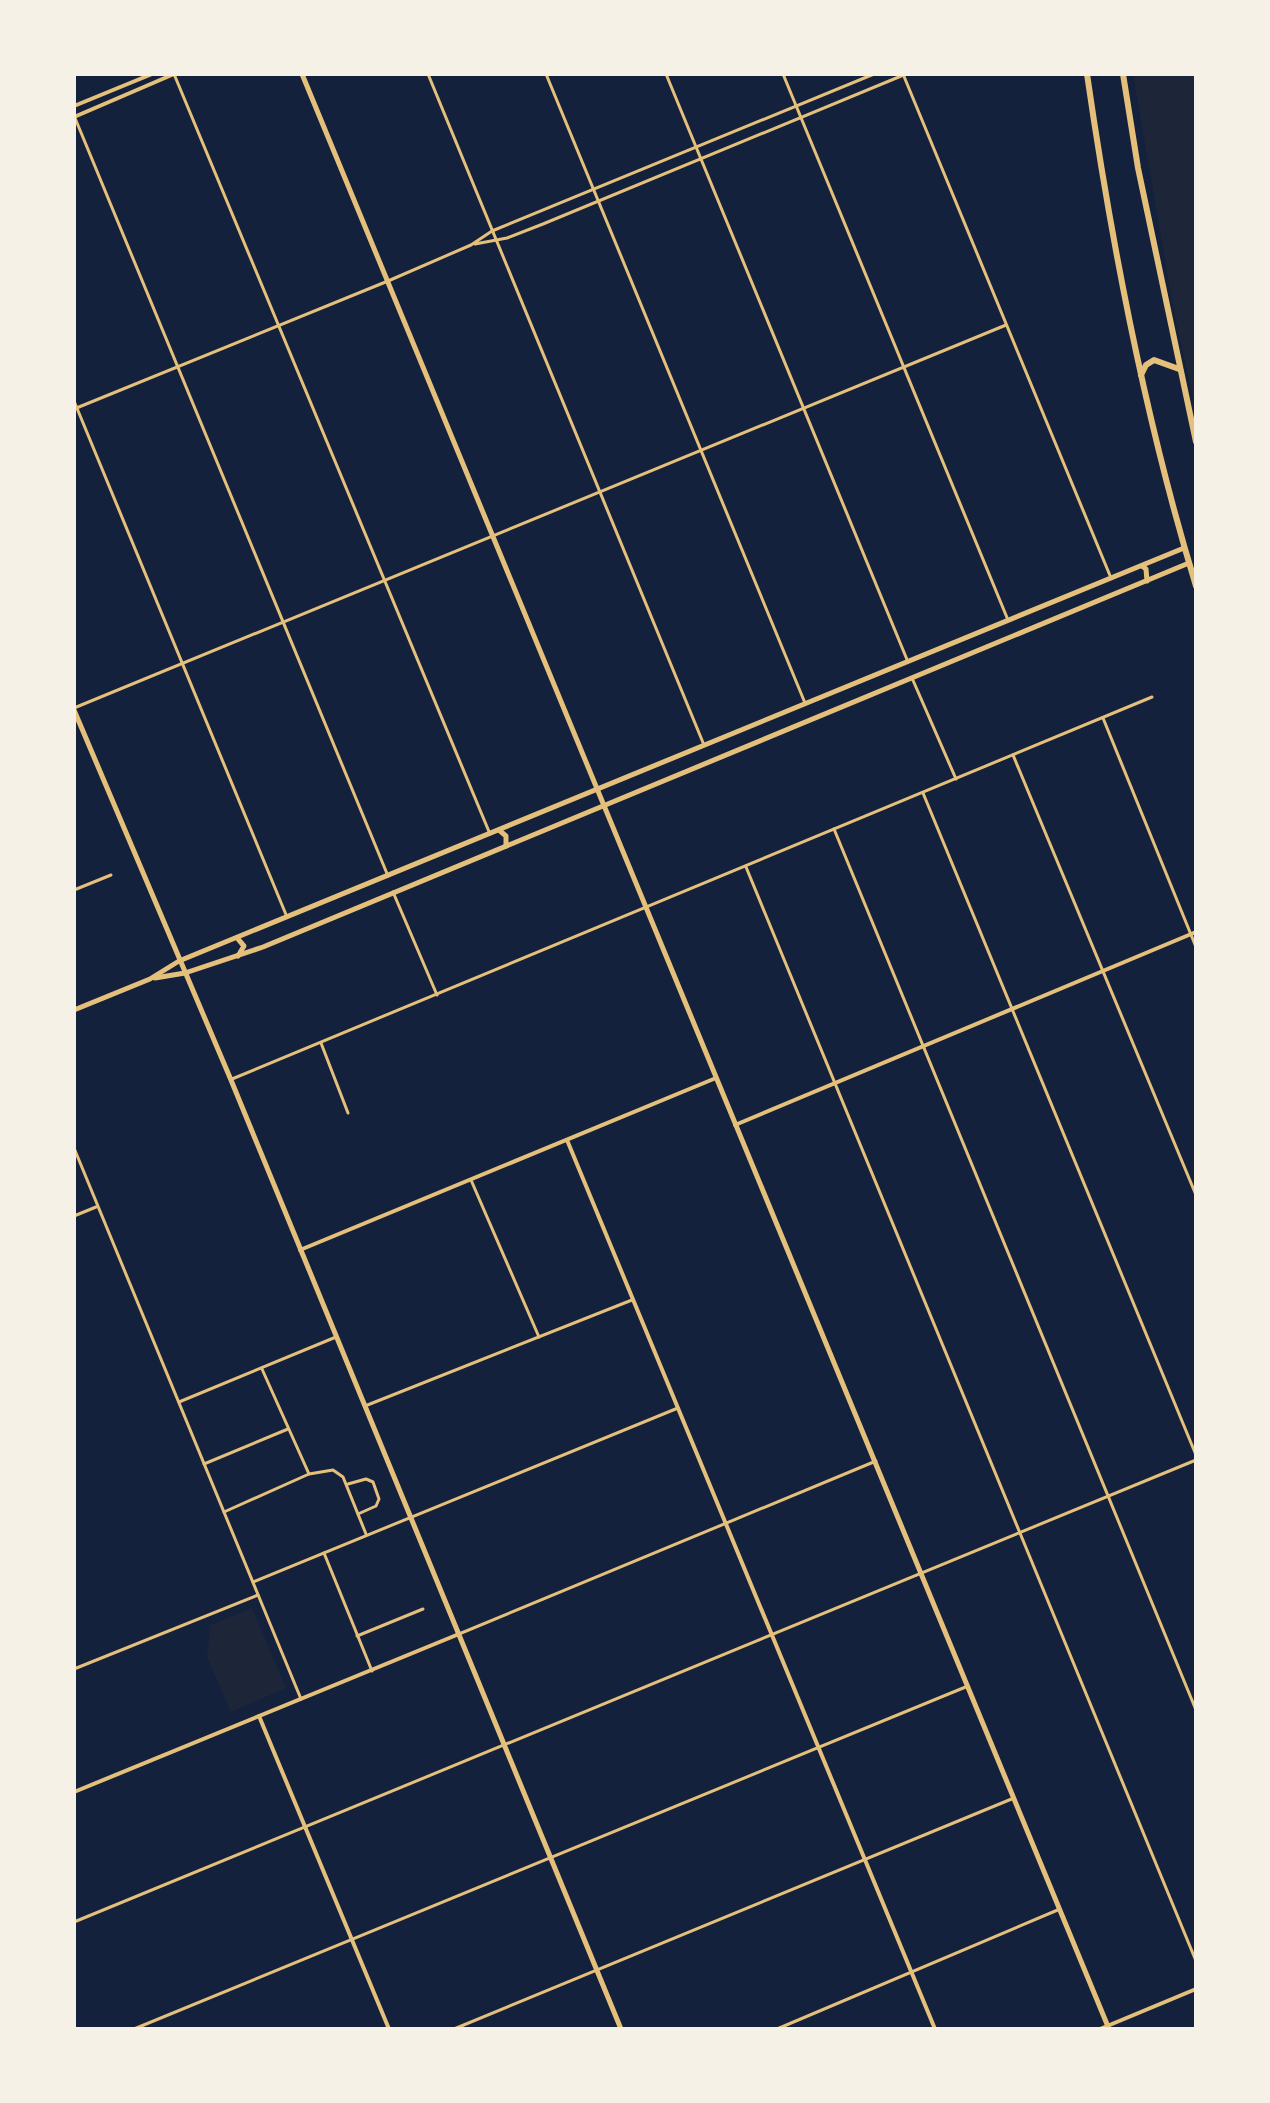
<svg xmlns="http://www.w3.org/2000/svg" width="1270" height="2103" viewBox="0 0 1270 2103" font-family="Montserrat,sans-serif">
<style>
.green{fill:#1d2539}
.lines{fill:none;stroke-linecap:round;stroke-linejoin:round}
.minor{stroke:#e5c07b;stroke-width:3}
.tertiary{stroke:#e5c07b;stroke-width:4}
.secondary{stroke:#e5c07b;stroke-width:5}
.trunk{stroke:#e5c07b;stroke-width:6}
</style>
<rect width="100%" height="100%" fill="#14213d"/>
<g class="green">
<path d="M 1133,74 L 1196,74 L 1196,411 L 1174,312 Z"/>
<path d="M 252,1608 L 286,1688 L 231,1712 L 207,1657 L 210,1626 L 196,1631 Z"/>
</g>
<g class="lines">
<g class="minor">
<path d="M 174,74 L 490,834"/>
<path d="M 428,74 L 704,745"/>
<path d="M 546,74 L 805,703"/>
<path d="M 666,74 L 908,662"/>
<path d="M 783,74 L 1008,620"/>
<path d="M 903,74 L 1111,578"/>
<path d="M 75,118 L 388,876"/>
<path d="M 475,244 L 507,238 L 543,224 L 906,74"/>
<path d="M 74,401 L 287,917"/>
<path d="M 74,409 L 388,281 L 471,245 L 492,231 L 874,74"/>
<path d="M 912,678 L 956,779"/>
<path d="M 74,708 L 1006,325"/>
<path d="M 1103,718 L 1196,947"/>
<path d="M 1013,755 L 1196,1195"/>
<path d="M 923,793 L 1196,1455"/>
<path d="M 834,829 L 1196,1710"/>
<path d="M 746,867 L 1196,1961"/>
<path d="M 74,890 L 111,875"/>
<path d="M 393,892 L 437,995"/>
<path d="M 321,1043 L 348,1113"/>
<path d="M 232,1079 L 1152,697"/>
<path d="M 74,1148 L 301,1699"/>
<path d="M 471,1180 L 539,1337"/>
<path d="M 74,1216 L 96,1207"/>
<path d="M 262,1369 L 309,1474"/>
<path d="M 179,1402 L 336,1337"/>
<path d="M 365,1406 L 632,1300"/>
<path d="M 204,1464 L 288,1429"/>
<path d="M 348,1484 L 366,1479 L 373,1482 L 379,1499 L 376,1506 L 358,1514"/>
<path d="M 224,1512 L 309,1474 L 333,1470 L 343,1477 L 366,1534"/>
<path d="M 324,1553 L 372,1671"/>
<path d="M 253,1582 L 678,1408"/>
<path d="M 459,1634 L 876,1461"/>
<path d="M 357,1636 L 423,1609"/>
<path d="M 74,1669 L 258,1595"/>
<path d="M 74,1922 L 1196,1460"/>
<path d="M 134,2029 L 968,1686"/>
<path d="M 454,2029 L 1014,1798"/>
<path d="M 777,2029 L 1060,1909"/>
</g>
<g class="tertiary">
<path d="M 74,106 L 152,74"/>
<path d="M 74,117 L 174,74"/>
<path d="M 735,1125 L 1196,932"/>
<path d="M 567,1140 L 935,2029"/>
<path d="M 300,1250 L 716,1078"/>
<path d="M 259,1716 L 389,2029"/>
<path d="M 74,1792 L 459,1634"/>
<path d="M 1100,2029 L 1196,1989"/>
</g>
<g class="secondary">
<path d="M 302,74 L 1109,2029"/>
<path d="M 1142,566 L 1146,569 L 1147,581"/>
<path d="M 74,710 L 231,1080 L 621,2029"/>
<path d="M 499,830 L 506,836 L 506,846"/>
<path d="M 238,956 L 244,946 L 238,939"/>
<path d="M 155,978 L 185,973 L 263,947 L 1189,563"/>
<path d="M 74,1010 L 150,979 L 179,961 L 1184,548"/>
</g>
<g class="trunk">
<path d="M 1087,74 C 1112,247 1145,419 1196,586"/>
<path d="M 1123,74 L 1138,168 L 1196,442"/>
<path d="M 1141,375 L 1146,365 L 1154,360 L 1179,369"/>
</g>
</g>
<rect width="1270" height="2103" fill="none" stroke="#f6f1e7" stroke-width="152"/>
</svg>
